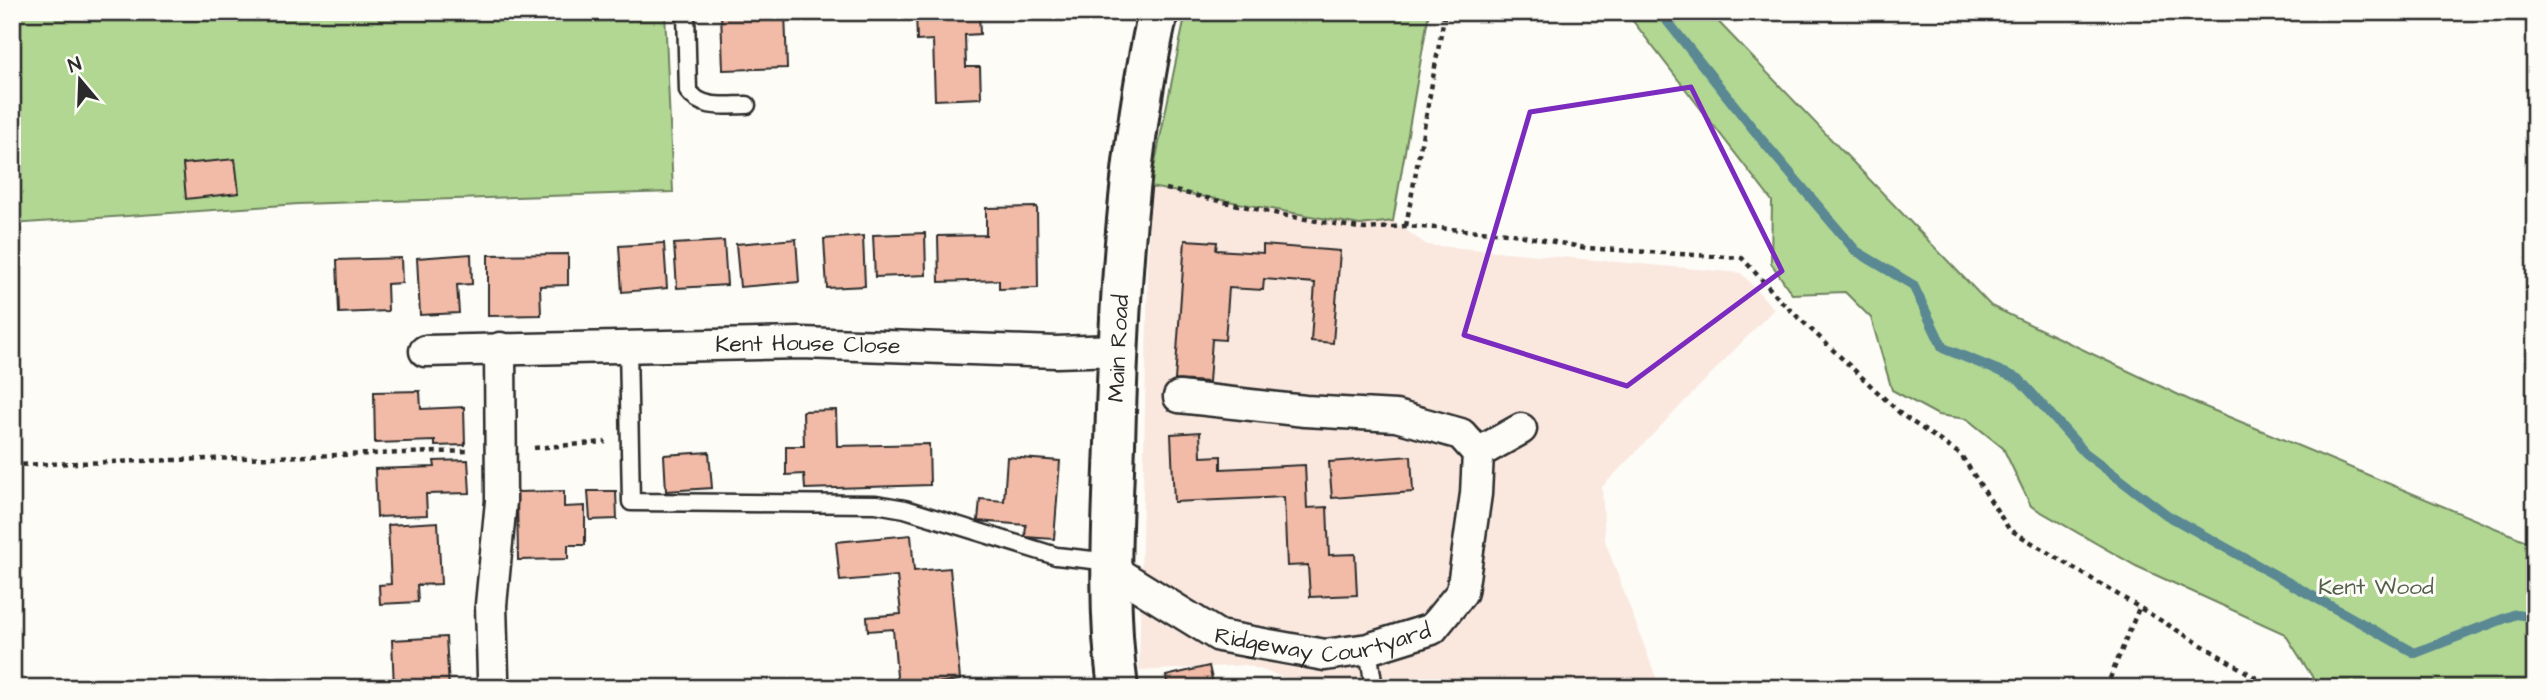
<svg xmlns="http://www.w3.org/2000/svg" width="2547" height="700" viewBox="0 0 2547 700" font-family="'Architects Daughter',sans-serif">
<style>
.built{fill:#fae8df}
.green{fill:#b1d792;stroke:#6e815e;stroke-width:2}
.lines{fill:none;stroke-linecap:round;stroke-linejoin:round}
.stream{stroke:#5a8893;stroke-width:10}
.building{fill:#f2bba7;stroke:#2b2b2b;stroke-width:2}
.service-casing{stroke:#2b2b2b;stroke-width:21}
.minor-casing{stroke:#2b2b2b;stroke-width:35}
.tertiary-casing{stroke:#2b2b2b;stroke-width:44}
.path{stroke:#2b2b2b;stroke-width:4.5;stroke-dasharray:5 5;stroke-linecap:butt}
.service{stroke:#fdfcf7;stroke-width:16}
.minor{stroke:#fdfcf7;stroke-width:30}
.tertiary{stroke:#fdfcf7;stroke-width:38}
.marked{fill:none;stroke:#7b2cbf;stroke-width:5;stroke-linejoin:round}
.labels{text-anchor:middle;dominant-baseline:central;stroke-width:6;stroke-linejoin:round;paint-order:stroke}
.street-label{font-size:23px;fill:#2b2b2b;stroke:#fdfcf7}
.park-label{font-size:23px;fill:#535f4a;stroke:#fdfcf7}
</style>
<rect width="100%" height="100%" fill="#fdfcf7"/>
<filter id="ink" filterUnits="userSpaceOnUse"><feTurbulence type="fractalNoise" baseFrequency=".0143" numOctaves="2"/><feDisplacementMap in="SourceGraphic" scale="14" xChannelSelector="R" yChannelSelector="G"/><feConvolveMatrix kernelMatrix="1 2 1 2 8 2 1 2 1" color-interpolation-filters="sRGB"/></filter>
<g filter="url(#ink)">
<path class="built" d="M 1150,187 L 1360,225 L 1393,221 L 1427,245 L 1741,273 L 1774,309 L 1602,487 L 1605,541 L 1660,688 L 1315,688 L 1246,665 L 1139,671 Z"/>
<g class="green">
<path d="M 12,12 L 665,12 L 673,192 L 298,204 L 12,224 Z"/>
<path d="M 1186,12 L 1429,12 L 1393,221 L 1360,225 L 1150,187 Z"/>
<path d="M 1626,12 L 1709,12 L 1991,306 L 2198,404 L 2531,543 L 2535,533 L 2535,688 L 2342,688 L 2317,684 L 2285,634 L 2136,566 L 2031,506 L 2003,448 L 1967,419 L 1938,415 L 1892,390 L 1871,318 L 1845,292 L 1792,294 L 1771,263 L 1772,201 Z"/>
</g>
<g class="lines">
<path class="stream" d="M 1660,12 L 1762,140 L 1856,251 L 1913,285 L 1943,348 L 2019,379 L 2085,453 L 2167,515 L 2415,653 L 2516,614 L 2535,617"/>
</g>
<g class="building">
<path d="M 721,12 L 785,12 L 787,68 L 723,70 Z"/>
<path d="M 916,12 L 979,12 L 980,34 L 965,35 L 966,67 L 980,67 L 981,98 L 935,100 L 933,40 L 917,41 Z"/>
<path d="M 235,159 L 239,193 L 186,199 L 183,164 Z"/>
<path d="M 1037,207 L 1038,288 L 999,289 L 999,280 L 939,282 L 938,236 L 986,235 L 986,208 Z"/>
<path d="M 925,233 L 926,275 L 875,277 L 873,235 Z"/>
<path d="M 863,236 L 865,286 L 827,288 L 824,239 Z"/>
<path d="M 796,239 L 799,282 L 740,287 L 736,244 Z"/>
<path d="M 1185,240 L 1217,242 L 1216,250 L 1263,253 L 1263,245 L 1340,251 L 1333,343 L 1311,341 L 1315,283 L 1264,279 L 1263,290 L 1229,288 L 1225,340 L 1212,339 L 1209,382 L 1175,380 Z"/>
<path d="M 724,241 L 727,285 L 677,288 L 674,244 Z"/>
<path d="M 664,243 L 667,288 L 622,292 L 619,246 Z"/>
<path d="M 471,254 L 472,284 L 457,285 L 459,313 L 420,315 L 417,258 Z"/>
<path d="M 568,254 L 568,285 L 540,286 L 541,315 L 488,316 L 488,255 Z"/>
<path d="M 401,258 L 402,283 L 387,284 L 388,311 L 339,313 L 337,260 Z"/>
<path d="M 420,391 L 421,409 L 464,407 L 465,445 L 435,446 L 435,441 L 375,443 L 374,392 Z"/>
<path d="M 836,410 L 837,446 L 929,444 L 930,485 L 805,489 L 804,474 L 786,475 L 786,446 L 804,446 L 803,411 Z"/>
<path d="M 1200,432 L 1201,457 L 1221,456 L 1221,469 L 1305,465 L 1307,508 L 1327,507 L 1329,555 L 1355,554 L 1357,595 L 1310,597 L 1308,565 L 1287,566 L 1284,497 L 1174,502 L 1171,434 Z"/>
<path d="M 709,452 L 712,488 L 666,491 L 664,455 Z"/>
<path d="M 1411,456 L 1413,492 L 1332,498 L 1329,462 Z"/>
<path d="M 1007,457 L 1060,461 L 1054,539 L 1025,537 L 1026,525 L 978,521 L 980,499 L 1004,501 Z"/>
<path d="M 468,460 L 470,493 L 426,494 L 427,515 L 377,517 L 375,469 L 435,467 L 434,461 Z"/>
<path d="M 564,491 L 564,507 L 585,506 L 585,545 L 568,545 L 568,559 L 518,560 L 517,492 Z"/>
<path d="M 588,491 L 616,491 L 617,519 L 590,520 Z"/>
<path d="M 438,522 L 441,584 L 417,585 L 418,602 L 380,604 L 379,585 L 391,584 L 388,525 Z"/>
<path d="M 911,535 L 914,571 L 950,568 L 960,680 L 898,688 L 893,629 L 868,631 L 867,617 L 901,614 L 897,576 L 840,581 L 836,542 Z"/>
<path d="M 446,637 L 449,688 L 394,688 L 392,640 Z"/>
<path d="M 1209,666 L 1214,688 L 1168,688 L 1166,676 Z"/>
</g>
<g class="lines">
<defs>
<g id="service">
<path d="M 686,12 L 688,91 C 702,110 726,105 747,105"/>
<path d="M 628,346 L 631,502 L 876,504 L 905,509 L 1056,556 L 1111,562"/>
<path d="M 1368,649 L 1374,688"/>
</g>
<g id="minor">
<path id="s1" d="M 425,351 L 802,343 L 1056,352 L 1118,350"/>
<path d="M 1478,453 L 1521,429"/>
<path id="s2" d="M 1111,569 L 1219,636 L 1325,655 L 1368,649 L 1432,629 L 1462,592 L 1476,494 L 1478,453 L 1461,434 L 1396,416 L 1305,411 L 1179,397"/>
<path d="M 493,676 L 491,605 L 501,501 L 500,348"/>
</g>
<g id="tertiary">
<path id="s3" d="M 1118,688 C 1107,607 1112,525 1115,444 C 1119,300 1127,153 1158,12"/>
</g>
</defs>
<use href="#service" class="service-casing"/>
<use href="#minor" class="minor-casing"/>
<use href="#tertiary" class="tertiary-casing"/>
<g class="path">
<path d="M 1166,189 L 1288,216 L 1365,229 L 1406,226 L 1508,233 L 1586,248 L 1742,258 L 1782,302 L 1902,415 L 1961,455 L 2009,529 L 2273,688"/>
<path d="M 1406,226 L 1445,12"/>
<path d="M 534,448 L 606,442"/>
<path d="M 12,465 L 470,451"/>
<path d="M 2106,688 L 2139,608"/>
</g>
<use href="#service" class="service"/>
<use href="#minor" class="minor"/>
<use href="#tertiary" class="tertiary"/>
</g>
</g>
<path class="marked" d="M 1691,87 L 1782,271 L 1627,386 L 1464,335 L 1530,112 Z"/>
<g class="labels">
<g class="street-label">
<text stroke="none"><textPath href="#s1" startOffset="383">Kent House Close</textPath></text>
<text stroke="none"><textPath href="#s3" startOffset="340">Main Road</textPath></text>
<text stroke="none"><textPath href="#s2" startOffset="233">Ridgeway Courtyard</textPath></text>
</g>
<g class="park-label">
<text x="2376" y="587">Kent Wood</text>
</g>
</g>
<rect width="2547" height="700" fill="none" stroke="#fdfcf7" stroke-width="42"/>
<rect x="21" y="21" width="2505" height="658" fill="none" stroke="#2b2b2b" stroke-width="2.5" filter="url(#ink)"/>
<g transform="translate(80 80) rotate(341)" stroke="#fdfcf7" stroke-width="5" paint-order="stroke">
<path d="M0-5L12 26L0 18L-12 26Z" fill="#2b2b2b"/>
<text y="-10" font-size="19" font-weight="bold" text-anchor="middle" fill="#2b2b2b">N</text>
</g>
</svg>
